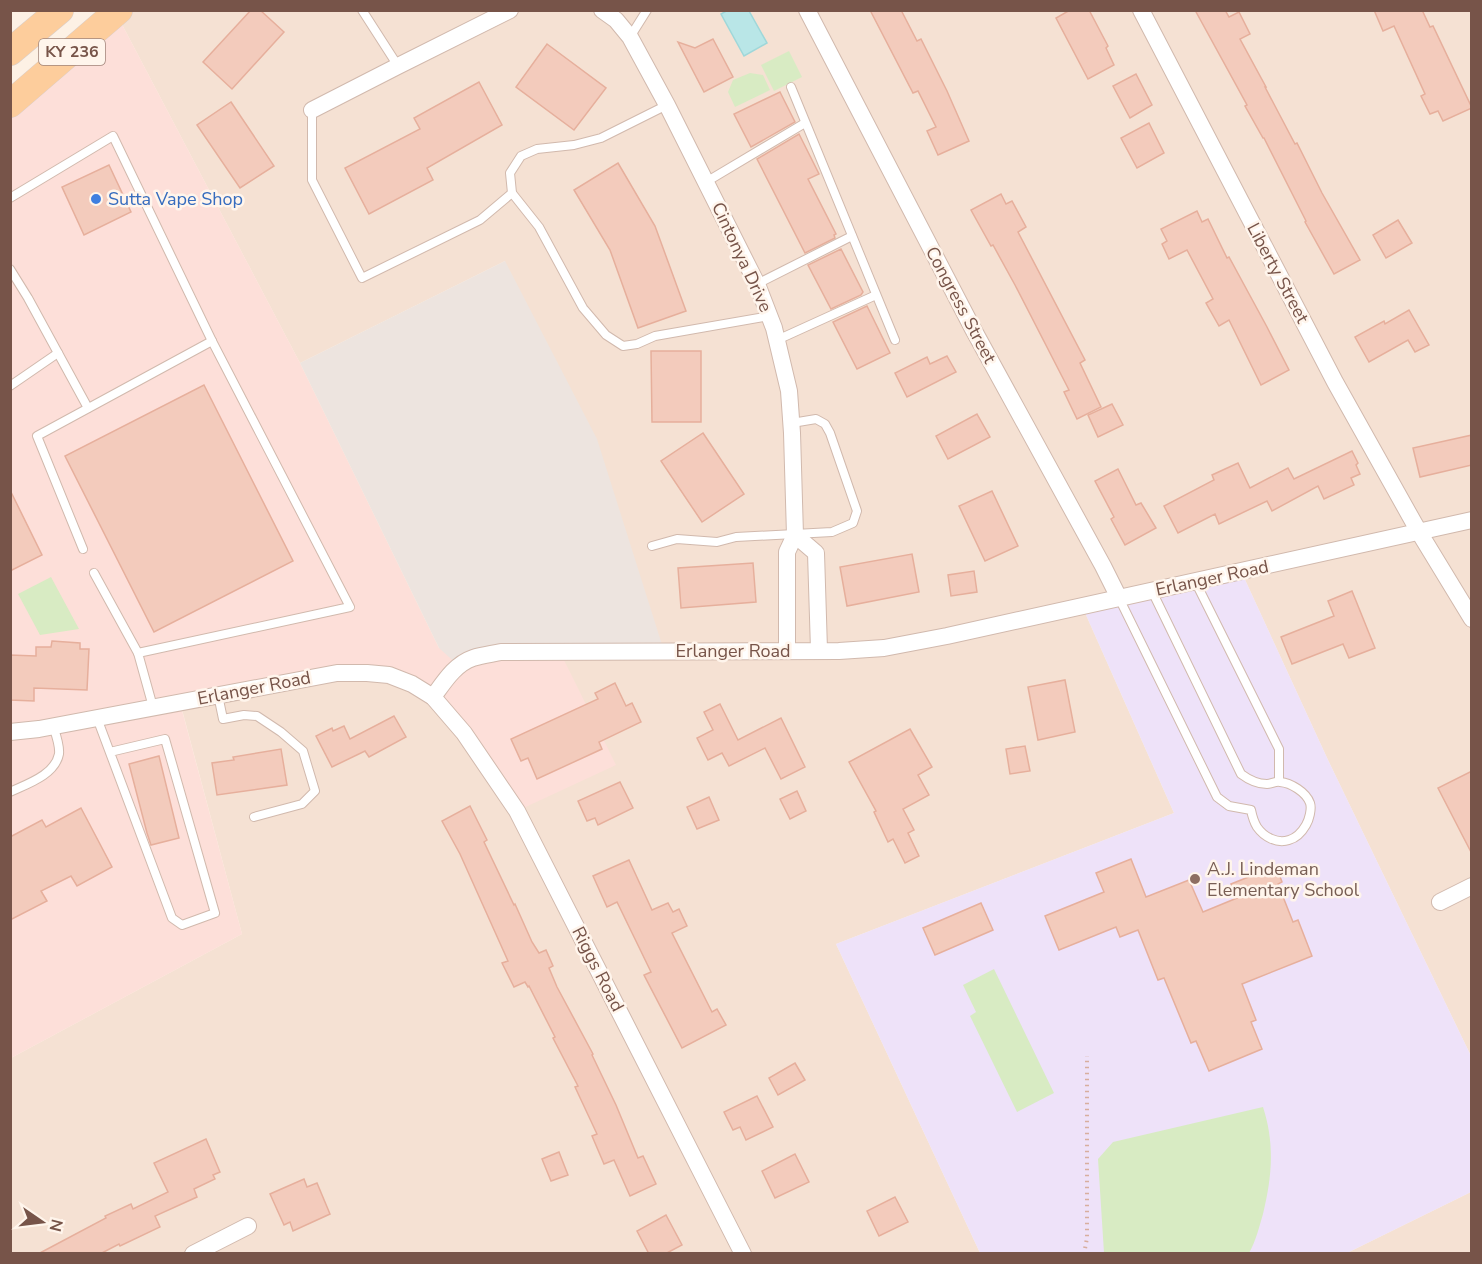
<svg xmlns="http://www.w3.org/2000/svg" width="1482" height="1264" viewBox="0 0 1482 1264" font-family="'Nunito Sans',sans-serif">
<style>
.residential{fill:#f5e1d3}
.commercial{fill:#fddfd9}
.industrial{fill:#ede4df}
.education{fill:#eee2f9}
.green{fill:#d8ebc3}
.water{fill:#b9e6e7;stroke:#9fd7d9;stroke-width:1.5}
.building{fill:#f3cbbc;stroke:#e6af9c;stroke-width:1.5}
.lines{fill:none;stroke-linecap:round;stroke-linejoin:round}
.lane-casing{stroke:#d1b9ad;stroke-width:10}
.street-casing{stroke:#d1b9ad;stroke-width:18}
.primary-casing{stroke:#d9cfcc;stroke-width:28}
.path{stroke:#d8ae9f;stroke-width:4;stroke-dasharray:1.5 4.5;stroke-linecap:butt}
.lane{stroke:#fff;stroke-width:8}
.street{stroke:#fff;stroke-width:16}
.primary{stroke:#fdcd9c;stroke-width:27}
.shop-dot{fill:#3f7fe0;stroke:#fff5ec;stroke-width:2}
.education-dot{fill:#8d6e63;stroke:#fff5ec;stroke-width:2}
.labels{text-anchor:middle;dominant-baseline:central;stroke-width:5;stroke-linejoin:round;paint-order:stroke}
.shield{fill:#fff5ec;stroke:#a0847a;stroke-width:1.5}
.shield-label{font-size:16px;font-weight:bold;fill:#775449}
.shop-label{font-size:18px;fill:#366cbe;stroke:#fff5ec;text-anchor:start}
.street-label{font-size:18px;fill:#775449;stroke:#fff5ec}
.education-label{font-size:18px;fill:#785e54;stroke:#fff5ec;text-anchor:start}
</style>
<rect width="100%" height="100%" fill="#fdf1e5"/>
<g class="residential">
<path d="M 119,11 L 1471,11 L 1471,1056 L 1328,760 L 1241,571 L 1082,606 L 1174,813 L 836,944 L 980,1253 L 11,1254 L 11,1058 L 242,934 L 180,702 L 560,652 L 505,261 L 300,363 L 116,13 Z"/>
<path d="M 1471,1192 L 1471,1253 L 1347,1253 Z"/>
</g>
<path class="commercial" d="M 116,13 L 300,363 L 439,648 L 560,652 L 616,765 L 517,811 L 433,697 L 367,673 L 180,703 L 242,934 L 11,1058 L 11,104 Z"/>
<path class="industrial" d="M 505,261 L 597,439 L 664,651 L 501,652 L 459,666 L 439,648 L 300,363 Z"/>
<path class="education" d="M 1241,571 L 1328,760 L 1471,1056 L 1471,1192 L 1347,1253 L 980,1253 L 836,944 L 1174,813 L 1082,606 Z"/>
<g class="green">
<path d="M 789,51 L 802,77 L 774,91 L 761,65 Z"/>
<path d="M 750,73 L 763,75 L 770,90 L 735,107 L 728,92 L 733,80 Z"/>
<path d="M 51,577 L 79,629 L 40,635 L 18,594 Z"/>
<path d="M 994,969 L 1054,1093 L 1017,1112 L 970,1016 L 976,1012 L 963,985 Z"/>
<path d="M 1263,1107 C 1275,1144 1272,1177 1263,1214 C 1259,1227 1256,1241 1249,1253 L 1104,1253 L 1098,1159 L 1113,1142 Z"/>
</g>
<path class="water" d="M 728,10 L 749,11 L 767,43 L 744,56 L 721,14 Z"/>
<g class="building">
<path d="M 251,10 L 260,10 L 284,32 L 232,89 L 203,62 Z"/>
<path d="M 870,10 L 901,10 L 917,41 L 921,39 L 947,91 L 969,141 L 938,155 L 927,131 L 936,127 L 918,91 L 913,93 Z"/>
<path d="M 1070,10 L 1089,10 L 1108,46 L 1106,48 L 1114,65 L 1088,79 L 1056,18 Z"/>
<path d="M 1195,10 L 1225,10 L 1229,17 L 1239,12 L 1250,34 L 1240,39 L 1266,87 L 1265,87 L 1295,144 L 1297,143 L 1322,193 L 1360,260 L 1334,274 L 1305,222 L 1306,221 L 1264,138 L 1263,138 L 1245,106 L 1247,105 Z"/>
<path d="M 1374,10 L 1426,10 L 1423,12 L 1430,27 L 1433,26 L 1472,108 L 1443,121 L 1438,111 L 1430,114 L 1421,96 L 1425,94 L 1394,26 L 1383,31 Z"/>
<path d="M 713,39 L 733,77 L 704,92 L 678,42 L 695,48 Z"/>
<path d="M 547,44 L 606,88 L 574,130 L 516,87 Z"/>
<path d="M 1136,74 L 1152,105 L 1130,118 L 1113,86 Z"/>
<path d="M 479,82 L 502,125 L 427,168 L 433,180 L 369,214 L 345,168 L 420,129 L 414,118 Z"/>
<path d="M 780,92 L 795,122 L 751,147 L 734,114 Z"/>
<path d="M 231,102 L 274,166 L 240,188 L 197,125 Z"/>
<path d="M 1149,123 L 1164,153 L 1137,168 L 1121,138 Z"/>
<path d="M 799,134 L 819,174 L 808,179 L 836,234 L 834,235 L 835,238 L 805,253 L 757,159 Z"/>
<path d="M 618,163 L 655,226 L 686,311 L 638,328 L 610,250 L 574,190 Z"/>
<path d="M 109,165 L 131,212 L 84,235 L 62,187 Z"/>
<path d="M 1001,194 L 1006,204 L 1012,201 L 1026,227 L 1018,232 L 1085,360 L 1080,363 L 1101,407 L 1077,419 L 1064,392 L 1069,390 L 1015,285 L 993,245 L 991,246 L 971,210 Z"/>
<path d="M 1197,211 L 1202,222 L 1208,219 L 1227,258 L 1229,257 L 1267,327 L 1289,370 L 1261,385 L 1229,320 L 1219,326 L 1206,303 L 1213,299 L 1187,250 L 1169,259 L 1162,244 L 1167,241 L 1161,229 Z"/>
<path d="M 1398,220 L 1412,243 L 1386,258 L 1373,235 Z"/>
<path d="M 841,249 L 863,292 L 861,295 L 831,309 L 808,265 Z"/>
<path d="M 867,306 L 890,353 L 857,369 L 833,322 Z"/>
<path d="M 1409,310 L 1429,345 L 1415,352 L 1408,340 L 1369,362 L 1355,337 L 1384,321 L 1385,324 Z"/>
<path d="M 651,351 L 701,351 L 701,422 L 652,422 Z"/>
<path d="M 947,356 L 956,372 L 907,397 L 895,373 L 927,357 L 930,364 Z"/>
<path d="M 204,385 L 293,561 L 154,632 L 65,456 Z"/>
<path d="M 1112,404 L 1123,425 L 1098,437 L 1088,415 Z"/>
<path d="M 977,414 L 990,437 L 948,459 L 936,436 Z"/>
<path d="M 703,433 L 744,494 L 702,522 L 661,461 Z"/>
<path d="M 1472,435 L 1472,465 L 1420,477 L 1413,448 Z"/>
<path d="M 1352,451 L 1358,463 L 1356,465 L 1360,474 L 1351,478 L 1354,485 L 1324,499 L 1318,486 L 1272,511 L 1267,501 L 1219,524 L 1215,514 L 1178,533 L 1164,506 L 1214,480 L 1212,475 L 1238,463 L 1250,488 L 1288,468 L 1294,479 Z"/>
<path d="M 1118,469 L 1136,505 L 1141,503 L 1156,528 L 1125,545 L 1111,519 L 1114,517 L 1095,481 Z"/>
<path d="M 10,490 L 42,555 L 10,571 Z"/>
<path d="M 992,491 L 1018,546 L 985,561 L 959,506 Z"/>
<path d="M 912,554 L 919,592 L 847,606 L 840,567 Z"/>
<path d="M 753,563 L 756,602 L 681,608 L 678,568 Z"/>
<path d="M 974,571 L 977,592 L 951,596 L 948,575 Z"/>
<path d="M 1352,591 L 1375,648 L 1349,658 L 1343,644 L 1292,664 L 1281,637 L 1334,616 L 1328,601 Z"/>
<path d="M 52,641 L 80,643 L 80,649 L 89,649 L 87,690 L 34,688 L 34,701 L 10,700 L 10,655 L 36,656 L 36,647 L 51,647 Z"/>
<path d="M 1065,680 L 1075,732 L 1038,740 L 1028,687 Z"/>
<path d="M 615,683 L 626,706 L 632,703 L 641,722 L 599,742 L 602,749 L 537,779 L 528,758 L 521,761 L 511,739 L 598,699 L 595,693 Z"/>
<path d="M 720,704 L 738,740 L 781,718 L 805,767 L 781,779 L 765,748 L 729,766 L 722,753 L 708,760 L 697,738 L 713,730 L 704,712 Z"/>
<path d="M 394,716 L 406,737 L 369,757 L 365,751 L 332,767 L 316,736 L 332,728 L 333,731 L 344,726 L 350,739 Z"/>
<path d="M 910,729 L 932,767 L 918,775 L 929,795 L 903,809 L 914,830 L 908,833 L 919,856 L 905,863 L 893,839 L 888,842 L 874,812 L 876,811 L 849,762 Z"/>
<path d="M 1025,746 L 1030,771 L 1010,774 L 1006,749 Z"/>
<path d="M 281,749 L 287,785 L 217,795 L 212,763 L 234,760 L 233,757 Z"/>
<path d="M 159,756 L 179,838 L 151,845 L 147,833 L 129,764 Z"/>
<path d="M 1472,771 L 1472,854 L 1438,788 Z"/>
<path d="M 620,782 L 633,808 L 598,825 L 595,818 L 587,821 L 578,801 Z"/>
<path d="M 797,791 L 806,811 L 790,819 L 780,799 Z"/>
<path d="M 709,797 L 719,820 L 697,829 L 687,807 Z"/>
<path d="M 470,806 L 487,840 L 484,842 L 514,905 L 515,904 L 532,942 L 539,953 L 546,950 L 553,966 L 549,968 L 557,987 L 593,1054 L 592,1055 L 616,1105 L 638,1158 L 643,1156 L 656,1184 L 630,1196 L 614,1160 L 604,1164 L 592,1136 L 597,1134 L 575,1087 L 578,1086 L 553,1038 L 555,1037 L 529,986 L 528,987 L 525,982 L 514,987 L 502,963 L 508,961 L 460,854 L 442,821 Z"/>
<path d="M 81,808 L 112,867 L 77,886 L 71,876 L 41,891 L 47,901 L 10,920 L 10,837 L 42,820 L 46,827 Z"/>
<path d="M 1131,859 L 1146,897 L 1189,880 L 1203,912 L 1237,898 L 1231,884 L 1276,866 L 1282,882 L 1278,884 L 1293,922 L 1298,920 L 1312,956 L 1242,984 L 1256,1020 L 1251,1022 L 1262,1049 L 1209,1071 L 1196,1041 L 1191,1043 L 1164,978 L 1158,980 L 1138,930 L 1120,937 L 1116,927 L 1059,950 L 1045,916 L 1104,892 L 1096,873 Z"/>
<path d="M 629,860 L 652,910 L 668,903 L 673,912 L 679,909 L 687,926 L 672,933 L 712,1012 L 717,1009 L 726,1025 L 682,1048 L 644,975 L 651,972 L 617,902 L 607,907 L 593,876 Z"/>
<path d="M 981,903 L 993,930 L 935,955 L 923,928 Z"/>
<path d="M 795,1063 L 805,1080 L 778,1095 L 769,1078 Z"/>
<path d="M 757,1096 L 773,1127 L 746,1140 L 740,1127 L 733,1130 L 724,1112 Z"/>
<path d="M 206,1139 L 220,1172 L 213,1175 L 215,1179 L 194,1189 L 197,1197 L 155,1216 L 160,1227 L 120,1246 L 119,1244 L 100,1254 L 38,1254 L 106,1218 L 105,1216 L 131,1204 L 133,1209 L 168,1192 L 154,1163 Z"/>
<path d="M 559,1152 L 568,1175 L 551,1181 L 542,1159 Z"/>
<path d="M 795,1154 L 809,1182 L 775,1198 L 762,1171 Z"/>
<path d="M 304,1179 L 307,1187 L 317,1183 L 330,1214 L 293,1231 L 290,1222 L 284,1225 L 270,1194 Z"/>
<path d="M 895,1197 L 908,1222 L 879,1236 L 867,1211 Z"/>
<path d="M 666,1215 L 682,1245 L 665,1254 L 649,1254 L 637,1231 Z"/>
</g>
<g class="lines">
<defs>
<g id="lane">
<path d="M 362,10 L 398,66"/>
<path d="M 630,37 L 647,10"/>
<path d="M 791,87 L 895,340"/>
<path d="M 667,105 L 601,138 L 574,145 L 537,149 L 521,156 L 510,173 L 512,193 L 539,227 L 583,308 L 606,335 L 623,346 L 637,344 L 655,336 L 770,316"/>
<path d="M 312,110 L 312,180 L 362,278 L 480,220 L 512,193"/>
<path d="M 706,182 L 805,123"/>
<path d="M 10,198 L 113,136 L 212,341"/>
<path d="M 10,269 L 28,298 L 88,408"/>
<path d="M 757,284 L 852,236"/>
<path d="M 777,340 L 876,295"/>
<path d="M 10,386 L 58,353"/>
<path d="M 652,546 L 677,539 L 717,542 L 736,537 L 832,532 L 853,523 L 857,511 L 830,433 L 825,424 L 816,419 L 792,423"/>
<path d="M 83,549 L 37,436 L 212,341 L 350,607 L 138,653 L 153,707"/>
<path d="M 94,573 L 138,653"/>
<path d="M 1195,581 L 1279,749 L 1279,781"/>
<path d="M 1119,598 L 1217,797 L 1229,806 L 1251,810 C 1252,815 1254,822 1257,827 C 1264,837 1277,844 1289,840 C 1296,838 1302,832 1306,825 C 1309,820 1312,809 1310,803 C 1306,792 1291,783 1280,782 C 1276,781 1271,784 1267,784 C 1257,784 1249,780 1241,774 L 1152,591"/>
<path d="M 218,695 L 223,719 L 244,715 L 257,716 L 281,732 L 303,751 L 315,791 L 302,804 L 254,817"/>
<path d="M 97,718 L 172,918 L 182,925 L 215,913 L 165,739 L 110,752"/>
<path d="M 10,792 C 27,784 55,775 59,754 C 60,745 56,735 53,726"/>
</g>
<g id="street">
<path d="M 602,10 L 616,20 L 630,37 L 667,105 L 757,284 L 774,328 L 789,391 L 792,433 L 795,535 L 787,552 L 787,650"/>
<path d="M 807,10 L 973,329 L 1103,566 L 1119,598"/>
<path d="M 1141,10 L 1335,382 L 1419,532 L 1472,619"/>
<path d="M 312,110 L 398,66 L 510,10"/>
<path d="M 795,535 L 816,553 L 819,650"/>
<path d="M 433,697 C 444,682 455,664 473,658 C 482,655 492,654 501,652 L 839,651 L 884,648 L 947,636 L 1472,520"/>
<path d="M 10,732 L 39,729 L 337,673 L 367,673 L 389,675 L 412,684 L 433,697 L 464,733 L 517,811 L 743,1254"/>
<path d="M 1440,902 L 1472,886"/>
<path d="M 193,1254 L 248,1226"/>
</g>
<g id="primary">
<path d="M 10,52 L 60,10"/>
<path d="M 10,104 L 119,10"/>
</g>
</defs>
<use href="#lane" class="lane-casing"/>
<use href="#street" class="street-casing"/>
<use href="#primary" class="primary-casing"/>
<path class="path" d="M 1084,1254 L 1087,1238 L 1087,1056"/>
<use href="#lane" class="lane"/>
<use href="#street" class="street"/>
<use href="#primary" class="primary"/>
</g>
<circle class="shop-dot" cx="96" cy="199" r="6"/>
<circle class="education-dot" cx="1195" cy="879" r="6"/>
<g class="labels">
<rect class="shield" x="39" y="39" width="66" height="26" rx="4.5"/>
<g class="shield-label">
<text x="72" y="52">KY 236</text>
</g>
<g class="shop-label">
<text x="108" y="199">Sutta Vape Shop</text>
</g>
<g class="street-label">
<text transform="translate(742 257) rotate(65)">Cintonya Drive</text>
<text transform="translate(1278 273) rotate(62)">Liberty Street</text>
<text transform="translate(961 305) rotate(62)">Congress Street</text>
<text transform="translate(1212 578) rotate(-12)">Erlanger Road</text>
<text x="733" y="651">Erlanger Road</text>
<text transform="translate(254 688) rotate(-11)">Erlanger Road</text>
<text transform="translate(598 969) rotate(63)">Riggs Road</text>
</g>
<g class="education-label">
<text x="1207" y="869">A.J. Lindeman<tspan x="1207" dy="21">Elementary School</tspan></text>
</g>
</g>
<rect width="1482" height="1264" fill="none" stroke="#775449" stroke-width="24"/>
<g transform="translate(42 1222) rotate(104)" stroke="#fff5ec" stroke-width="4.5" paint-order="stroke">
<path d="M0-4.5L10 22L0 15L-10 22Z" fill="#775449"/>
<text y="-9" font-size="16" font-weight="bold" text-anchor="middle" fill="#775449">N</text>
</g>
</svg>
